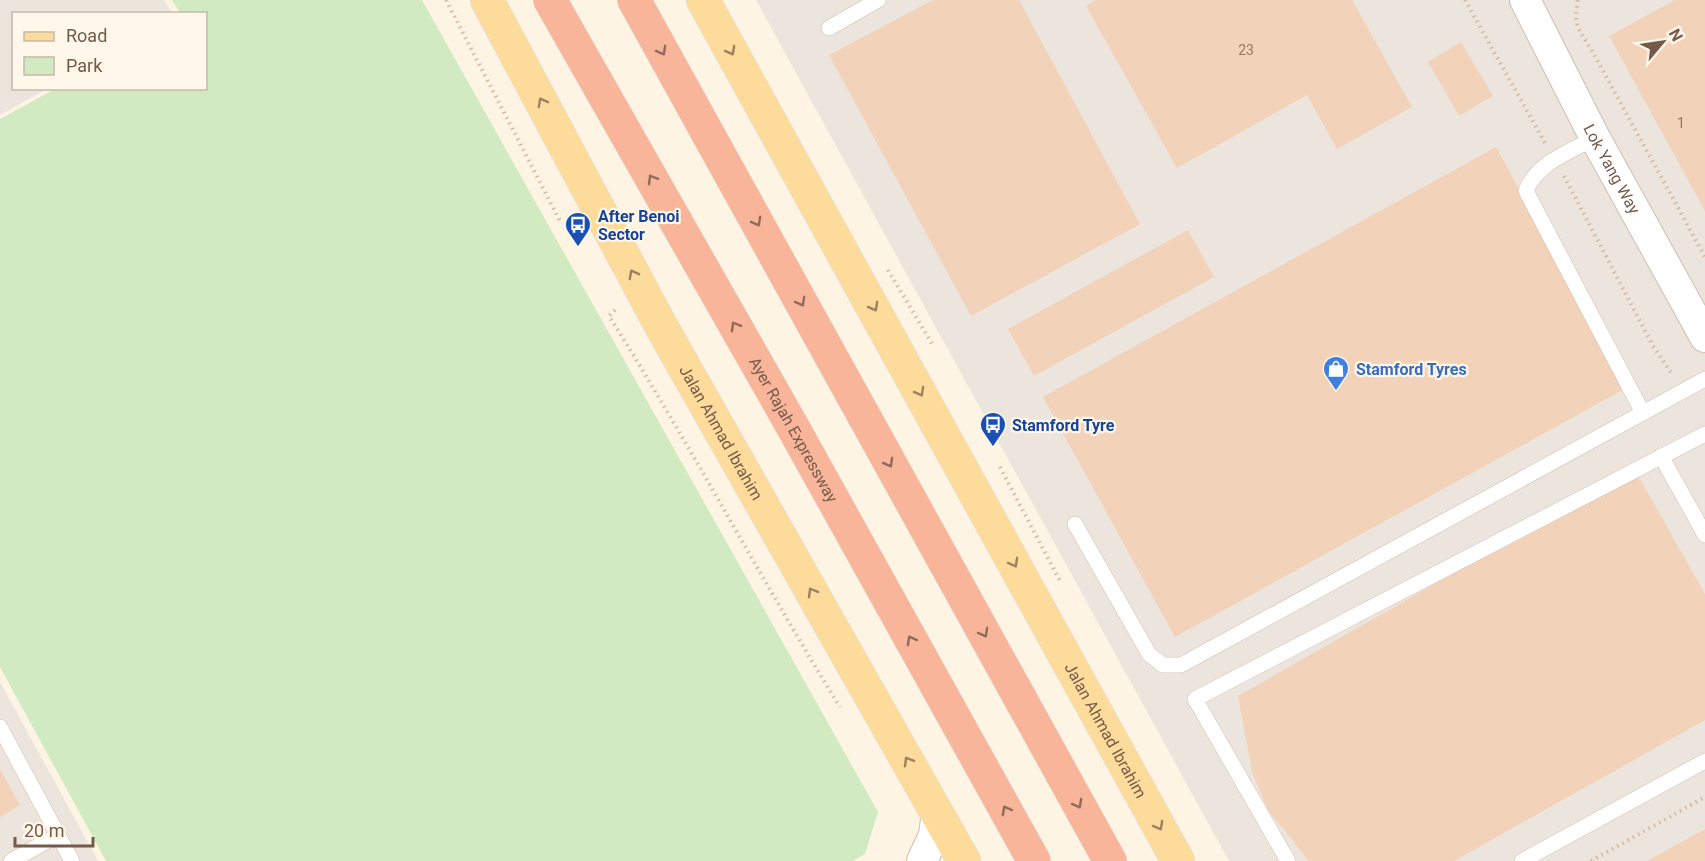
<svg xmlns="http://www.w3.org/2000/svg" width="1705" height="861" viewBox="0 0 1705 861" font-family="Roboto,sans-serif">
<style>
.industrial{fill:#ece5de}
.green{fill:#d1eac1}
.building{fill:#f3d2ba}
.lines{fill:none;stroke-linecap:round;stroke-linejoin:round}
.lane-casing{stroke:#d0bead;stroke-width:16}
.street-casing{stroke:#d0bead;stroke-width:32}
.primary-casing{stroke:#ded7d3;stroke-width:34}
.highway-casing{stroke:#ded7d3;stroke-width:34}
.path{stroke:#d7b69d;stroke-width:4;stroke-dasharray:1.5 4.5;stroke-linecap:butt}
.lane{stroke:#fff;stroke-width:15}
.street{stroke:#fff;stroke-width:30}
.primary{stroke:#fddb9a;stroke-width:33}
.highway{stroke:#f8b599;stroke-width:33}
.oneway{stroke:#8f6c59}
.oneway2{stroke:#9e8161}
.labels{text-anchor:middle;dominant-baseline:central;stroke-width:4.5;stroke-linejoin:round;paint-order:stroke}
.number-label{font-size:14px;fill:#947865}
.street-label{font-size:16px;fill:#755a49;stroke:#fff7ea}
.transit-label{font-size:16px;font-weight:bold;fill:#164399;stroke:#fff7ea;text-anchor:start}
.shop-label{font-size:16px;font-weight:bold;fill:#366cbe;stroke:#fff7ea;text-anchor:start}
</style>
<rect width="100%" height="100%" fill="#fdf4e3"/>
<g class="industrial">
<path d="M 0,0 L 164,0 L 172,13 L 14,14 L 14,88 L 47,89 L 0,115 Z"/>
<path d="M 756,0 L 1705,0 L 1705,861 L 1229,861 Z"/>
<path d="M 0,682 L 98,861 L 0,861 Z"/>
</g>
<path class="green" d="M 172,0 L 422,0 L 878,812 L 865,854 L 853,861 L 106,861 L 0,667 L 0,119 L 55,89 L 206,88 L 206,14 L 180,13 Z"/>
<g class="building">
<path d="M 933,0 L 1019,0 L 1140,224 L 971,316 L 829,55 Z"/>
<path d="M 1096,0 L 1352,0 L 1412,107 L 1337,149 L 1307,95 L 1177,168 L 1086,6 Z"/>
<path d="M 1675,0 L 1705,0 L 1705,211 L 1609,36 Z"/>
<path d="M 1461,42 L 1493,96 L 1459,116 L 1428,62 Z"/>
<path d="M 1496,147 L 1628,387 L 1175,637 L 1043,397 Z"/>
<path d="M 1188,230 L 1214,277 L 1034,376 L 1008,329 Z"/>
<path d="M 1635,470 L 1705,594 L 1705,720 L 1454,861 L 1309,861 L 1268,810 L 1252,772 L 1238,696 Z"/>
<path d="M 0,769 L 20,805 L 0,817 Z"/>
<path d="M 1705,829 L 1705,861 L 1647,861 Z"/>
</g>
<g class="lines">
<defs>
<g id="lane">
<path d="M 829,28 L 878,0"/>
<path d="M 1595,138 C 1571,151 1536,163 1526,191 L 1643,413"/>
<path d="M 1661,456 L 1705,535"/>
<path d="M 1075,524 L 1149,654 L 1163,665 L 1181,665 L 1705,379"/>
<path d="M 0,727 L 72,861"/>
<path d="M 11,861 L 58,835"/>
<path d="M 1288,861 L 1195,699 L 1705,434"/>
<path d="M 1522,861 L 1705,761"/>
</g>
<g id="street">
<path id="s1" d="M 1525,0 L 1595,138 L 1705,337"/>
<path d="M 922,861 L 934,835 L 937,812"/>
</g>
<g id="primary">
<path id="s2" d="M 487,0 L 661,326 L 964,861"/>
<path id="s3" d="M 703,0 L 1178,861"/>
</g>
<g id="highway">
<path id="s4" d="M 550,0 L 795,431 L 1034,861"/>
<path d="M 634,0 L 1110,861"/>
</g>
</defs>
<use href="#lane" class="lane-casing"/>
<use href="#street" class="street-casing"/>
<use href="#primary" class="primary-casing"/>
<use href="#highway" class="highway-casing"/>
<g class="path">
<path d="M 446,0 L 561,223"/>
<path d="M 1465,0 L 1545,143"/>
<path d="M 1578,0 C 1573,24 1578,29 1591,49 L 1705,257"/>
<path d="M 1564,176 L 1653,346 L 1672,374"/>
<path d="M 888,270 L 934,347"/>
<path d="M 615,310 L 609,316 C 690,444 760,578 840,707"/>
<path d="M 1000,467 L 1060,581"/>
<path d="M 1591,861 L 1705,797"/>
</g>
<use href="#lane" class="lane"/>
<use href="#street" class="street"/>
<use href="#primary" class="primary"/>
<use href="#highway" class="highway"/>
</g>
<defs><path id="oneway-chevron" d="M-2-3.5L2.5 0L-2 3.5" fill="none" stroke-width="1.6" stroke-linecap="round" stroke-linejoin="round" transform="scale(1.5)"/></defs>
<g class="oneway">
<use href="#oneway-chevron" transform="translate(662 51) rotate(61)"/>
<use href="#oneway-chevron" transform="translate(652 179) rotate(-120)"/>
<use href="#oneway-chevron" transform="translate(757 222) rotate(61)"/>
<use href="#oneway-chevron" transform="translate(801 302) rotate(61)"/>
<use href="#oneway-chevron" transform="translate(735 326) rotate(-120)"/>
<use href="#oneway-chevron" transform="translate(889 463) rotate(61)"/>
<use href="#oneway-chevron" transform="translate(984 633) rotate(61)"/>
<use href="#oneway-chevron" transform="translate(911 640) rotate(-119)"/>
<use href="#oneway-chevron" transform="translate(1078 804) rotate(61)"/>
<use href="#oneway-chevron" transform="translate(1006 810) rotate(-119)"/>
</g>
<g class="oneway2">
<use href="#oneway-chevron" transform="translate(731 51) rotate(61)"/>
<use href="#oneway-chevron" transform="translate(542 102) rotate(-118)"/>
<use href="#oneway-chevron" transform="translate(633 274) rotate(-118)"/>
<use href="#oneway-chevron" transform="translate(874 307) rotate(61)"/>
<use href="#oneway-chevron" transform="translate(920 392) rotate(61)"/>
<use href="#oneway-chevron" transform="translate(1014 563) rotate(61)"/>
<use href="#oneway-chevron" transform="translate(812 592) rotate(-120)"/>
<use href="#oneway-chevron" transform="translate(908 761) rotate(-120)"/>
<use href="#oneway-chevron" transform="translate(1159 826) rotate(61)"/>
</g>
<defs>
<symbol id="bus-pin" viewBox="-11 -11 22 30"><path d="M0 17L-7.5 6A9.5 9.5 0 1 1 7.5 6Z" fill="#1a4fb4" stroke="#fff7ea"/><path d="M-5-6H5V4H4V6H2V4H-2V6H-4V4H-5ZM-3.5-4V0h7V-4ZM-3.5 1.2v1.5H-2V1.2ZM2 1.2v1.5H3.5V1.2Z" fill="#fff"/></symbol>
<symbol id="shop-pin" viewBox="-11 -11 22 30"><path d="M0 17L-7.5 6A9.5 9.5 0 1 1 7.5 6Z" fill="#3f7fe0" stroke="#fff7ea"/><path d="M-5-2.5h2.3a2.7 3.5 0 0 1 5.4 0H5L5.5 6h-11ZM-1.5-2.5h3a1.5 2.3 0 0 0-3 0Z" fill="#fff"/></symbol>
</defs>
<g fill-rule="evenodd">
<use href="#bus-pin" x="563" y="210" width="30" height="40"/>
<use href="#shop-pin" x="1321" y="354" width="30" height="40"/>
<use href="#bus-pin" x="978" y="410" width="30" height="40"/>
</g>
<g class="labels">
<g class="number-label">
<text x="1246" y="50">23</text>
<text x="1681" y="123">1</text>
</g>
<g class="street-label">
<text stroke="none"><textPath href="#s1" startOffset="190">Lok Yang Way</textPath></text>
<text stroke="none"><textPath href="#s4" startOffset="494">Ayer Rajah Expressway</textPath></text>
<text stroke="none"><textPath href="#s2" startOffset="492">Jalan Ahmad Ibrahim</textPath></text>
<text stroke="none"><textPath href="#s3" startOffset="834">Jalan Ahmad Ibrahim</textPath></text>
</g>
<g class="transit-label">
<text x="598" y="216">After Benoi<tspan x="598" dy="18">Sector</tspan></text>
<text x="1012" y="425">Stamford Tyre</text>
</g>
<g class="shop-label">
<text x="1356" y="369">Stamford Tyres</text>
</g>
</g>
<rect x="12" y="12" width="195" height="78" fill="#fff7ea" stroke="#c8b8aa" stroke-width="1.5"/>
<rect x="24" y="32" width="30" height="9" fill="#fddb9a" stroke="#c8b8aa" stroke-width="1.5"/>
<text x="66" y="42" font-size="18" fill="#755a49">Road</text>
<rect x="24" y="57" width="30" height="18" fill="#d1eac1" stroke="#c8b8aa" stroke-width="1.5"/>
<text x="66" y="72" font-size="18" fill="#755a49">Park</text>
<g transform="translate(1663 42) rotate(61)" stroke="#fff7ea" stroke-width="4.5" paint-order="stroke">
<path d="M0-4.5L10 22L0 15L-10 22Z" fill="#755a49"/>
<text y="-9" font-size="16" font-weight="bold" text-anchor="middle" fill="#755a49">N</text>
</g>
<path d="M15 837v9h78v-9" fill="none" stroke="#755a49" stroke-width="3"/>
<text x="24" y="837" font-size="18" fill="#755a49" stroke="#fff7ea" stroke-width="4.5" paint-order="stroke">20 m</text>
</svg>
